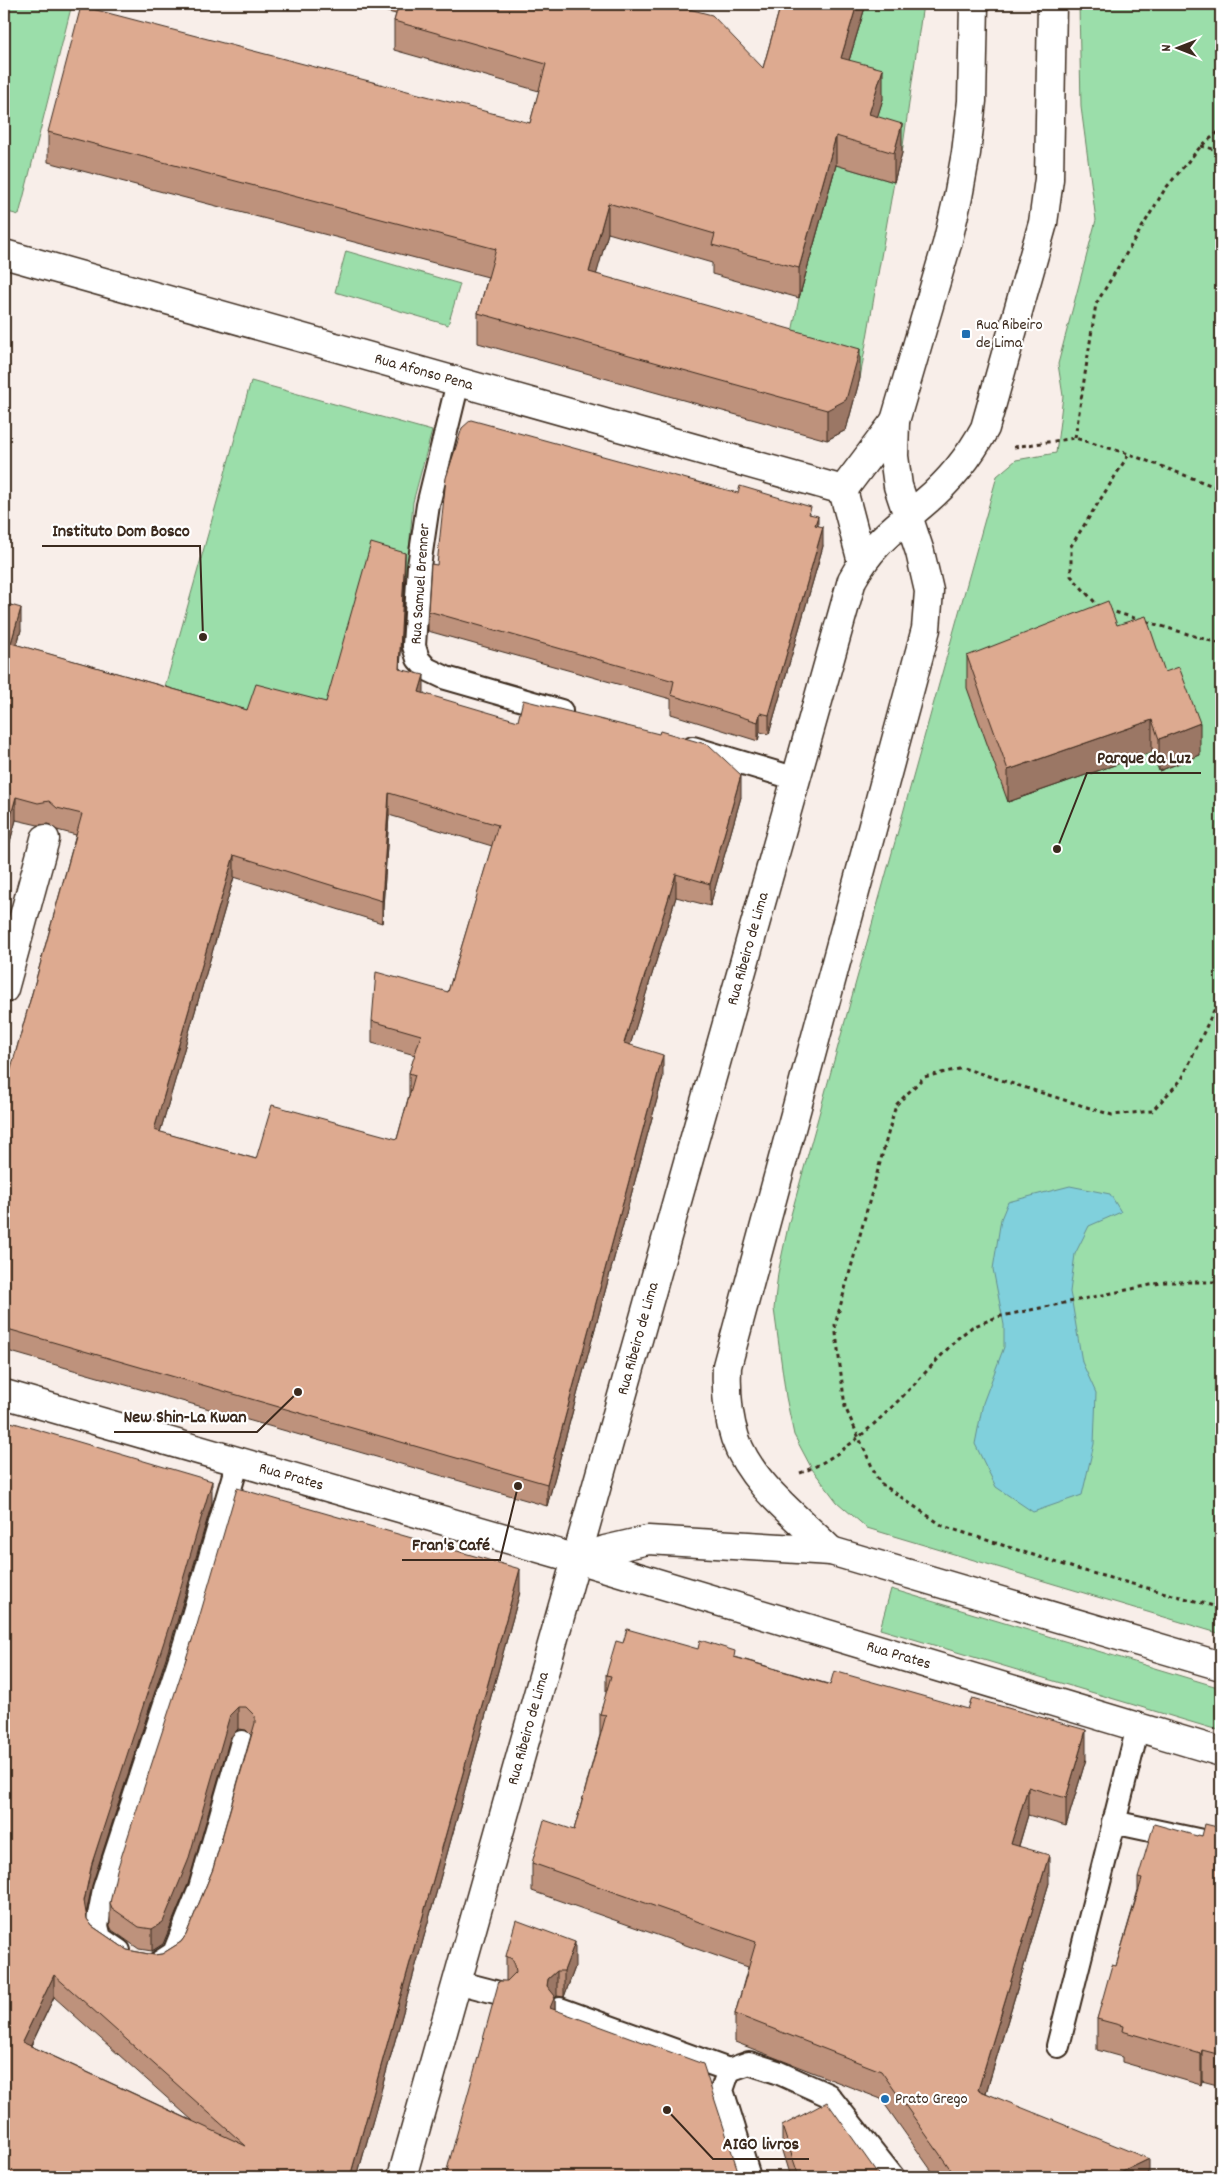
<svg xmlns="http://www.w3.org/2000/svg" width="1225" height="2181" viewBox="0 0 1225 2181" font-family="Dekko,sans-serif">
<style>
.green{fill:#9bdeaa;stroke:#6b8464}
.water{fill:#80d0dc;stroke:#648e90}
.lines{fill:none;stroke-linecap:round;stroke-linejoin:round}
.lane-casing{stroke:#3b2a1e;stroke-width:26}
.street-casing{stroke:#3b2a1e;stroke-width:31}
.secondary-casing{stroke:#3b2a1e;stroke-width:31}
.path{stroke:#3b2a1e;stroke-width:3;stroke-dasharray:4 4;stroke-linecap:butt}
.lane{stroke:#fff;stroke-width:22}
.street{stroke:#fff;stroke-width:28}
.secondary{stroke:#fff;stroke-width:28}
.wall{fill:#be927c;stroke:#3b2a1e;fill-rule:evenodd}
.shaded-wall{fill:#9b7765;stroke:#3b2a1e}
.building{fill:#ddaa90;stroke:#3b2a1e;fill-rule:evenodd}
.poi-dot{fill:#1f6fb2;stroke:#fff;stroke-width:2}
.labels{text-anchor:middle;dominant-baseline:central;stroke-width:4.5;stroke-linejoin:round;paint-order:stroke}
.poi-label{font-size:16px;fill:#3b2a1e;stroke:#fff;text-anchor:start}
.street-label{font-size:16px;fill:#3b2a1e;stroke:#fff}
.leader{fill:none;stroke:#3b2a1e;stroke-width:2}
.callout-dot{fill:#3b2a1e;stroke:#fff;stroke-width:2}
.callout-label{font-size:18px;text-anchor:middle;font-weight:bold;fill:#3b2a1e;stroke:#fff;stroke-width:4.5;stroke-linejoin:round;paint-order:stroke}
</style>
<rect width="100%" height="100%" fill="#f8eee9"/>
<filter id="ink" filterUnits="userSpaceOnUse"><feTurbulence type="fractalNoise" baseFrequency=".02" numOctaves="2"/><feDisplacementMap in="SourceGraphic" scale="10" xChannelSelector="R" yChannelSelector="G"/><feConvolveMatrix kernelMatrix="1 2 1 2 8 2 1 2 1" color-interpolation-filters="sRGB"/></filter>
<g filter="url(#ink)">
<g class="green">
<path d="M 4,4 L 72,4 L 19,215 L 4,211 Z"/>
<path d="M 866,4 L 923,4 L 902,153 L 841,87 Z"/>
<path d="M 1079,4 L 1221,4 L 1221,1634 L 867,1528 L 837,1502 L 812,1469 L 794,1435 L 786,1397 L 774,1309 L 778,1273 L 789,1222 L 997,476 L 1016,460 L 1056,453 L 1063,396 L 1058,364 L 1096,220 L 1081,107 Z"/>
<path d="M 836,165 L 894,182 L 860,378 L 787,357 L 799,298 Z"/>
<path d="M 346,251 L 460,284 L 448,325 L 335,292 Z"/>
<path d="M 251,381 L 432,431 L 413,502 L 407,576 L 371,566 L 326,725 L 247,733 L 159,708 Z"/>
<path d="M 891,1589 L 1221,1688 L 1221,1731 L 880,1629 Z"/>
</g>
<path class="water" d="M 1070,1186 L 1110,1194 L 1121,1212 L 1089,1226 L 1075,1254 L 1070,1292 L 1072,1302 L 1082,1362 L 1096,1393 L 1094,1444 L 1082,1495 L 1033,1512 L 996,1487 L 975,1444 L 983,1403 L 1004,1347 L 1004,1325 L 993,1269 L 1001,1219 L 1008,1202 Z"/>
<g class="lines">
<defs>
<g id="lane">
<path d="M 458,382 L 428,505 L 419,566 L 414,646 L 418,659 L 427,669 L 446,678 L 561,711"/>
<path d="M 693,748 L 797,779"/>
<path d="M 1113,1822 L 1221,1845"/>
<path d="M 119,1951 L 100,1938 L 97,1926 L 104,1889 L 185,1643 L 238,1461"/>
<path d="M 157,1964 L 174,1953 L 200,1888 L 242,1742"/>
<path d="M 457,1982 L 503,1994"/>
<path d="M 560,2009 L 729,2070 L 749,2063 L 777,2072 L 828,2095 L 893,2177"/>
<path d="M 1058,2046 L 1138,1727"/>
<path d="M 729,2070 L 722,2090 L 749,2177"/>
</g>
<path id="street" d="M 4,989 L 45,839"/>
<g id="secondary">
<path id="s1" d="M 4,254 L 843,490"/>
<path d="M 843,490 L 895,421"/>
<path d="M 843,490 L 862,562"/>
<path id="s2" d="M 4,1394 L 577,1559 L 1221,1752"/>
<path d="M 831,1551 C 797,1517 751,1484 735,1438 C 727,1414 726,1390 727,1366 L 926,629 L 929,591 L 920,552 L 898,486 L 894,456 L 895,421 L 947,244 L 958,197 L 966,153 L 972,101 L 974,4"/>
<path d="M 577,1559 L 605,1550 L 648,1540 L 831,1551 L 1221,1666"/>
<path id="s3" d="M 402,2177 L 852,580 C 872,543 895,528 925,502 C 950,481 970,456 985,428 L 1043,223 L 1049,179 L 1052,4"/>
</g>
</defs>
<use href="#lane" class="lane-casing"/>
<use href="#street" class="street-casing"/>
<use href="#secondary" class="secondary-casing"/>
<g class="path">
<path d="M 1201,146 L 1221,151"/>
<path d="M 1075,438 L 1096,304 L 1165,189 L 1201,146 L 1221,130"/>
<path d="M 1014,447 L 1075,438 L 1129,454 L 1221,489"/>
<path d="M 1100,608 L 1071,576 L 1071,546 L 1129,454"/>
<path d="M 1108,610 L 1221,644"/>
<path d="M 1221,995 L 1182,1079 L 1152,1111 L 1112,1115 L 963,1068 L 924,1077 L 896,1105 L 835,1325 L 845,1407 L 879,1482 L 943,1526 L 1077,1569 L 1221,1608"/>
<path d="M 800,1473 C 857,1453 916,1381 958,1338 L 972,1327 L 997,1317 L 1165,1282 L 1221,1282"/>
</g>
<use href="#lane" class="lane"/>
<use href="#street" class="street"/>
<use href="#secondary" class="secondary"/>
</g>
<g class="wall">
<path d="M 368,4 L 670,4 L 763,68 L 781,4 L 866,4 L 849,60 L 883,99 L 877,117 L 902,153 L 894,182 L 836,165 L 799,298 L 712,274 L 712,263 L 608,233 L 596,274 L 860,378 L 846,430 L 827,440 L 478,343 L 478,313 L 488,277 L 48,162 L 48,132 L 530,123 L 539,91 L 394,50 L 394,21 L 396,14 L 368,7 Z"/>
<path d="M 811,514 L 818,525 L 823,546 L 769,734 L 760,732 L 758,741 L 671,714 L 671,699 L 428,631 L 428,611 L 437,565 Z"/>
<path d="M 405,576 L 400,669 L 424,694 L 741,797 L 710,906 L 676,897 L 630,1045 L 663,1077 L 547,1506 L 4,1350 L 4,1093 L 11,1069 L 76,835 L 57,830 L 49,824 L 38,825 L 16,820 L 4,863 L 4,603 L 21,630 L 17,645 L 247,710 L 326,702 ZM 389,815 L 492,846 L 448,992 L 372,1021 L 372,1043 L 415,1055 L 409,1073 L 409,1095 L 397,1139 L 256,1159 L 160,1132 L 234,877 L 382,923 Z"/>
<path d="M 1117,625 L 1165,672 L 1200,755 L 1159,771 L 1152,752 L 1008,802 L 967,688 L 967,656 Z"/>
<path d="M 4,1420 L 212,1503 L 172,1639 L 92,1885 L 86,1913 L 87,1919 L 92,1926 L 127,1950 L 154,1955 L 162,1954 L 181,1942 L 186,1935 L 213,1869 L 251,1735 L 246,1730 L 238,1729 L 230,1738 L 188,1884 L 163,1944 L 152,1951 L 139,1949 L 112,1930 L 110,1926 L 110,1903 L 197,1625 L 520,1592 L 357,2177 L 4,2177 ZM 54,1997 L 193,2121 L 31,2046 Z"/>
<path d="M 623,1643 L 735,1657 L 1086,1759 L 1066,1826 L 1028,1815 L 1019,1846 L 1049,1883 L 986,2093 L 1149,2177 L 936,2177 L 881,2099 L 735,2042 L 735,2014 L 748,1967 L 532,1891 L 532,1863 L 574,1830 L 600,1735 L 600,1714 L 606,1695 L 606,1675 Z"/>
<path d="M 1221,1828 L 1221,2086 L 1202,2081 L 1201,2085 L 1122,2062 L 1122,2057 L 1097,2050 L 1097,2019 L 1116,1966 L 1138,1890 L 1138,1878 L 1197,1836 L 1202,1836 Z"/>
<path d="M 506,1956 L 575,1967 L 564,1997 L 557,1996 L 555,1998 L 555,2010 L 506,1981 Z"/>
<path d="M 782,2126 L 880,2177 L 790,2177 L 782,2151 Z"/>
</g>
<g class="shaded-wall">
<path d="M 857,4 L 866,4 L 841,87 L 841,58 Z"/>
<path d="M 883,69 L 883,99 L 869,144 L 869,114 Z"/>
<path d="M 902,124 L 902,153 L 894,182 L 894,153 Z"/>
<path d="M 836,136 L 836,165 L 799,298 L 799,268 Z"/>
<path d="M 608,203 L 608,233 L 589,301 L 589,272 Z"/>
<path d="M 860,349 L 860,378 L 846,430 L 827,440 L 827,410 Z"/>
<path d="M 818,516 L 818,536 L 815,525 Z"/>
<path d="M 823,527 L 823,546 L 769,734 L 769,715 Z"/>
<path d="M 405,553 L 405,576 L 399,691 L 399,669 Z"/>
<path d="M 21,608 L 21,630 L 11,666 L 11,643 Z"/>
<path d="M 424,675 L 424,697 L 419,692 Z"/>
<path d="M 760,713 L 760,732 L 758,741 L 758,722 Z"/>
<path d="M 1152,720 L 1152,752 L 1008,802 L 1008,770 Z"/>
<path d="M 1200,723 L 1200,755 L 1159,771 L 1159,739 Z"/>
<path d="M 741,775 L 741,797 L 710,906 L 710,884 Z"/>
<path d="M 389,793 L 389,815 L 382,923 L 382,901 Z"/>
<path d="M 16,797 L 16,820 L 4,863 L 4,840 Z"/>
<path d="M 234,855 L 234,877 L 154,1153 L 154,1130 Z"/>
<path d="M 676,874 L 676,897 L 624,1065 L 624,1043 Z"/>
<path d="M 663,1055 L 663,1077 L 547,1506 L 547,1484 Z"/>
<path d="M 212,1481 L 212,1503 L 172,1639 L 92,1885 L 84,1924 L 84,1901 L 92,1863 Z"/>
<path d="M 520,1569 L 520,1592 L 357,2177 L 350,2177 Z"/>
<path d="M 238,1707 L 238,1729 L 230,1738 L 188,1884 L 163,1944 L 152,1951 L 152,1929 L 230,1715 Z"/>
<path d="M 1086,1730 L 1086,1759 L 1066,1826 L 1066,1798 Z"/>
<path d="M 1028,1787 L 1028,1815 L 1011,1872 L 1011,1844 Z"/>
<path d="M 1049,1855 L 1049,1883 L 978,2119 L 978,2090 Z"/>
<path d="M 575,1942 L 575,1967 L 564,1997 L 564,1971 Z"/>
<path d="M 557,1971 L 557,1996 L 555,1998 L 555,2021 L 550,2008 L 547,1986 L 548,1979 Z"/>
<path d="M 54,1975 L 54,1997 L 22,2064 L 22,2042 Z"/>
<path d="M 1202,2050 L 1202,2081 L 1201,2085 L 1201,2054 Z"/>
<path d="M 1149,2159 L 1149,2177 L 1112,2177 Z"/>
</g>
<g class="building">
<path d="M 399,4 L 670,4 L 712,15 L 763,68 L 781,4 L 857,4 L 841,58 L 883,69 L 869,114 L 902,124 L 894,153 L 836,136 L 799,268 L 712,245 L 715,234 L 608,203 L 589,272 L 860,349 L 846,400 L 827,410 L 478,313 L 496,249 L 48,132 L 81,6 L 530,123 L 546,64 L 394,21 Z"/>
<path d="M 471,420 L 738,493 L 740,486 L 811,507 L 809,514 L 818,516 L 815,525 L 823,527 L 769,715 L 760,713 L 758,722 L 671,695 L 674,681 L 428,611 L 431,564 L 437,565 L 446,478 L 462,428 Z"/>
<path d="M 371,543 L 405,553 L 399,669 L 424,675 L 419,692 L 518,721 L 523,700 L 659,734 L 660,731 L 709,745 L 741,775 L 710,884 L 676,874 L 624,1043 L 663,1055 L 547,1484 L 4,1328 L 4,1093 L 11,1069 L 82,814 L 57,808 L 49,801 L 38,803 L 16,797 L 4,840 L 4,603 L 21,608 L 11,643 L 247,710 L 256,684 L 326,702 ZM 389,793 L 498,825 L 448,992 L 376,972 L 372,1021 L 421,1035 L 409,1073 L 415,1075 L 397,1139 L 272,1105 L 256,1159 L 154,1130 L 234,855 L 382,901 Z"/>
<path d="M 1108,601 L 1117,625 L 1146,616 L 1165,672 L 1179,667 L 1200,723 L 1159,739 L 1152,720 L 1008,770 L 967,656 Z"/>
<path d="M 4,1420 L 212,1481 L 172,1617 L 92,1863 L 84,1901 L 87,1919 L 92,1926 L 127,1950 L 154,1955 L 162,1954 L 181,1942 L 186,1935 L 213,1869 L 255,1723 L 255,1716 L 246,1707 L 238,1707 L 230,1715 L 188,1861 L 163,1922 L 152,1929 L 139,1927 L 112,1908 L 110,1903 L 117,1870 L 197,1625 L 237,1488 L 520,1569 L 350,2177 L 4,2177 ZM 54,1975 L 246,2146 L 22,2042 Z"/>
<path d="M 627,1629 L 698,1649 L 700,1640 L 735,1651 L 734,1657 L 830,1685 L 834,1671 L 968,1709 L 972,1698 L 1086,1730 L 1066,1798 L 1028,1787 L 1011,1844 L 1049,1855 L 978,2090 L 1149,2159 L 1112,2177 L 956,2177 L 881,2071 L 735,2014 L 756,1942 L 532,1863 L 544,1820 L 574,1830 L 606,1715 L 600,1714 L 611,1676 L 606,1675 L 616,1641 L 623,1643 Z"/>
<path d="M 1154,1824 L 1197,1836 L 1198,1835 L 1202,1836 L 1205,1824 L 1221,1828 L 1221,2055 L 1202,2050 L 1201,2054 L 1122,2031 L 1123,2026 L 1097,2019 L 1112,1965 L 1116,1966 L 1142,1879 L 1138,1878 Z"/>
<path d="M 516,1920 L 575,1942 L 564,1971 L 557,1971 L 548,1979 L 547,1986 L 555,1996 L 550,2008 L 703,2064 L 740,2177 L 445,2177 L 499,1981 L 507,1981 L 516,1972 L 515,1965 L 512,1959 L 506,1956 Z"/>
<path d="M 827,2102 L 880,2177 L 799,2177 L 782,2126 Z"/>
</g>
</g>
<g class="poi-dot">
<rect x="961" y="329" width="10" height="10" rx="2.5"/>
<circle cx="885" cy="2099" r="5"/>
</g>
<g class="labels">
<g class="poi-label">
<text x="976" y="325">Rua Ribeiro<tspan x="976" dy="18">de Lima</tspan></text>
<text x="895" y="2099">Prato Grego</text>
</g>
<g class="street-label">
<text stroke="none"><textPath href="#s1" startOffset="436">Rua Afonso Pena</textPath></text>
<text transform="translate(421 584) rotate(-86)">Rua Samuel Brenner</text>
<text stroke="none"><textPath href="#s3" startOffset="1276">Rua Ribeiro de Lima</textPath></text>
<text stroke="none"><textPath href="#s3" startOffset="871">Rua Ribeiro de Lima</textPath></text>
<text stroke="none"><textPath href="#s2" startOffset="299">Rua Prates</textPath></text>
<text stroke="none"><textPath href="#s2" startOffset="932">Rua Prates</textPath></text>
<text stroke="none"><textPath href="#s3" startOffset="466">Rua Ribeiro de Lima</textPath></text>
</g>
</g>
<path class="leader" d="M203 637L200 546H42M1057 849L1087 773H1201M298 1392L257 1432H114M518 1486L500 1560H402M667 2110L713 2159H809"/>
<g class="callout-dot">
<circle cx="203" cy="637" r="5"/>
<circle cx="1057" cy="849" r="5"/>
<circle cx="298" cy="1392" r="5"/>
<circle cx="518" cy="1486" r="5"/>
<circle cx="667" cy="2110" r="5"/>
</g>
<g class="callout-label">
<text x="121" y="536">Instituto Dom Bosco</text>
<text x="1144" y="763">Parque da Luz</text>
<text x="185" y="1422">New Shin-La Kwan</text>
<text x="451" y="1550">Fran's Café</text>
<text x="761" y="2149">AIGO livros</text>
</g>
<rect width="1225" height="2181" fill="none" stroke="#fff" stroke-width="20"/>
<rect x="10" y="10" width="1205" height="2161" fill="none" stroke="#3b2a1e" stroke-width="2" filter="url(#ink)"/>
<g transform="translate(1178 48) rotate(270)" stroke="#ffffff" stroke-width="4" paint-order="stroke">
<path d="M0-4L9 19L0 12L-9 19Z" fill="#3b2a1e"/>
<text y="-8" font-size="14" font-weight="bold" text-anchor="middle" fill="#3b2a1e">N</text>
</g>
</svg>
